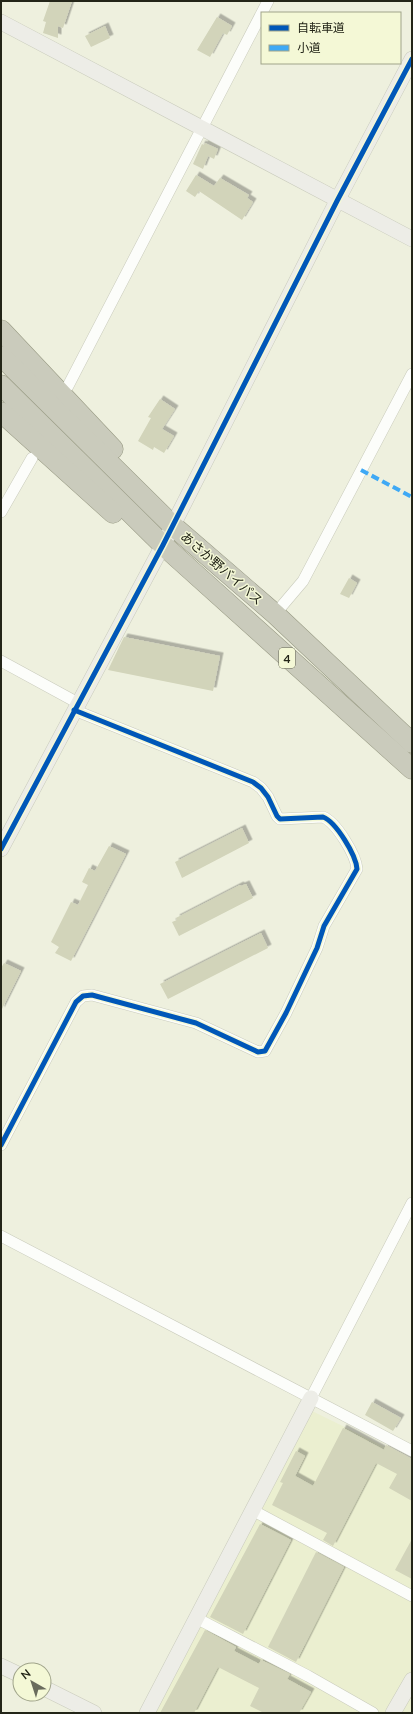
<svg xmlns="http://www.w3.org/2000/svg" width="413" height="1714" viewBox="0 0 413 1714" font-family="Lato,'Noto Sans JP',sans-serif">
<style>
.built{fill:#ebefd0}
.building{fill:#d2d4ba;filter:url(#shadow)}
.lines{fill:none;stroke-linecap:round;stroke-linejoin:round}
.street-casing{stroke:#c9cbbc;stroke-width:12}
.secondary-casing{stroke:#c9cbbc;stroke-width:16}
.highway-casing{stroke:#989a84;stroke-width:21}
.street{stroke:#fcfdfa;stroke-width:11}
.secondary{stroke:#edede7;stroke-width:15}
.highway{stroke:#cacbbc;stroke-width:20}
.quiet{stroke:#3fa9f5;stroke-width:4;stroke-dasharray:8 4;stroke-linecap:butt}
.cycleway-casing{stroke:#f4f8d6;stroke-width:8}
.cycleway{stroke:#0057b8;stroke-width:5}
.labels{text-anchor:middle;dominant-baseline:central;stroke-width:3;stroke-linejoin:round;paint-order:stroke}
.shield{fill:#f4f8d6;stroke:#626451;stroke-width:1}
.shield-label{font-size:12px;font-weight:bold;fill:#232518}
.street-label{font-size:13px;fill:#232518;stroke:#f4f8d6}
</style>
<defs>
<filter id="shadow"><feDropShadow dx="3.5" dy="-3.5" stdDeviation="0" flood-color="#0004"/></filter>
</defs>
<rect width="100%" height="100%" fill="#eef0de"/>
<path class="built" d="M 310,1410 L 412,1460 L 412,1713 L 155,1713 Z"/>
<g class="building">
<path d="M 50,1 L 72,1 L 63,28 L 58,26 L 58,38 L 43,33 L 46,22 L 43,21 Z"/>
<path d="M 217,17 L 232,26 L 227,35 L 223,33 L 210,57 L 197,50 Z"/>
<path d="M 105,26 L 110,38 L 91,47 L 85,36 Z"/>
<path d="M 205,143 L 218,149 L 214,159 L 208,156 L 203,169 L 193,164 L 202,144 L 204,145 Z"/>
<path d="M 196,175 L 214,186 L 220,178 L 249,195 L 247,198 L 253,202 L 242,220 L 199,191 L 195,197 L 186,191 Z"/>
<path d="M 160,399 L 175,409 L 162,429 L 174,436 L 164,453 L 154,447 L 153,450 L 138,441 L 151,418 L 148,417 Z"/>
<path d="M 349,578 L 357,583 L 349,598 L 340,594 Z"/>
<path d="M 124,637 L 220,656 L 213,691 L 108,670 Z"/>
<path d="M 242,828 L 249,843 L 182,878 L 175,862 Z"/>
<path d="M 109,846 L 126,854 L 71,961 L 55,953 L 59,947 L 51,942 L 71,902 L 78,905 L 88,885 L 82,882 L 89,868 L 95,871 Z"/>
<path d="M 246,884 L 253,898 L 179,936 L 172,922 L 177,920 L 176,918 L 240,885 L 241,886 Z"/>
<path d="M 261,933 L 268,948 L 168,999 L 160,984 Z"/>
<path d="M 4,963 L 21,971 L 1,1011 L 1,968 Z"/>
<path d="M 372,1402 L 401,1418 L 393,1431 L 365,1415 Z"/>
<path d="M 343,1428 L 384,1450 L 386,1445 L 412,1459 L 412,1501 L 389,1488 L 397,1474 L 376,1463 L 333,1546 L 323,1540 L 327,1533 L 272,1505 L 283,1483 L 280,1482 L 296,1451 L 305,1456 L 295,1476 L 313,1486 Z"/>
<path d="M 260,1524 L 291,1540 L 243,1634 L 210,1617 Z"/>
<path d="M 412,1539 L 412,1579 L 395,1570 Z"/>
<path d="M 316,1552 L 344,1567 L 296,1662 L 268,1647 Z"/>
<path d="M 205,1630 L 236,1647 L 234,1651 L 259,1664 L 261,1660 L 290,1674 L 287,1679 L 311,1692 L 299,1713 L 264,1713 L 250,1706 L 259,1688 L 218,1667 L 194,1713 L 160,1713 Z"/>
</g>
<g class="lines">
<defs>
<g id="street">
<path d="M 68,386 L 268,1"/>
<path d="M 1,512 L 32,458"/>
<path d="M 275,614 L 303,581 L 412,374"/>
<path d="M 1,661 L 78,703"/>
<path d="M 1,1145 L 76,1002 L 83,996 L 92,995 L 196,1023 L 258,1052 L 265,1051 L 286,1013 L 317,948 L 324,926 L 357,869 C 356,855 336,822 323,817 L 280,819 L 277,816 L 268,797 L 261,788 L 253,782 L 74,710"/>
<path d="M 1,1236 L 412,1451"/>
<path d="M 311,1398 L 412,1203"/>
<path d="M 254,1511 L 412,1596"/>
<path d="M 196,1618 L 308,1676 L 373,1713"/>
</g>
<g id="secondary">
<path d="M 1,22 L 412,239"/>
<path d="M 1,849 L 163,545 L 337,201 L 412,59"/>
<path d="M 1,1666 L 20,1675"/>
<path d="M 44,1688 L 94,1713"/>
<path d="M 147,1713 L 311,1398"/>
<path d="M 393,1713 L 412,1680"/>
</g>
<g id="highway">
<path d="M 1,330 L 113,449"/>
<path d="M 1,356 L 172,525 L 275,614 L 412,743"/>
<path d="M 1,385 L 163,545 L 412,769"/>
<path d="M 1,412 L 113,513"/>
</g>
</defs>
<use href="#street" class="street-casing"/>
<use href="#secondary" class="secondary-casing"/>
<use href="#highway" class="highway-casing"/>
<use href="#street" class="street"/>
<use href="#secondary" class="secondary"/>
<use href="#highway" class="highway"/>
<path class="quiet" d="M 361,470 L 412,497"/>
<defs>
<g id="cycleway">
<path d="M 1,849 L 163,545 L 337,201 L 412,59"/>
<path d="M 1,1145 L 76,1002 L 83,996 L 92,995 L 196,1023 L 258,1052 L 265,1051 L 286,1013 L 317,948 L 324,926 L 357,869 C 356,855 336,822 323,817 L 280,819 L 277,816 L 268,797 L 261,788 L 253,782 L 74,710"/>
</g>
</defs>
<use href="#cycleway" class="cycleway-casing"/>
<use href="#cycleway" class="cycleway"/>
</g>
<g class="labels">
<rect class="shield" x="279" y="648" width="16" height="20" rx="3"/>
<g class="shield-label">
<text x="287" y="658">4</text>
</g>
<g class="street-label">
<text transform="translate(222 568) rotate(41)">あさか野バイパス</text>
</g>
</g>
<rect width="413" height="1714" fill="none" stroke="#232518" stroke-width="4"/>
<rect x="261" y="12" width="140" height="52" fill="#f4f8d6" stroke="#a0a48a"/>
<rect x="269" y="25" width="20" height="6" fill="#0057b8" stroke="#a0a48a"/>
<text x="297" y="32" font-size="12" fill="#232518">自転車道</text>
<rect x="269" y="45" width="20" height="6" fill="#3fa9f5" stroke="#a0a48a"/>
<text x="297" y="52" font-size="12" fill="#232518">小道</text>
<g transform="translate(32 1682) rotate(321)"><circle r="19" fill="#f4f8d6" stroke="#a0a48a"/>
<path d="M0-3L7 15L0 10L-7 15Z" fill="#6a6c5d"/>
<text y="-6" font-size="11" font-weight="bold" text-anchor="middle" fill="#232518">N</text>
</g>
</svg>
